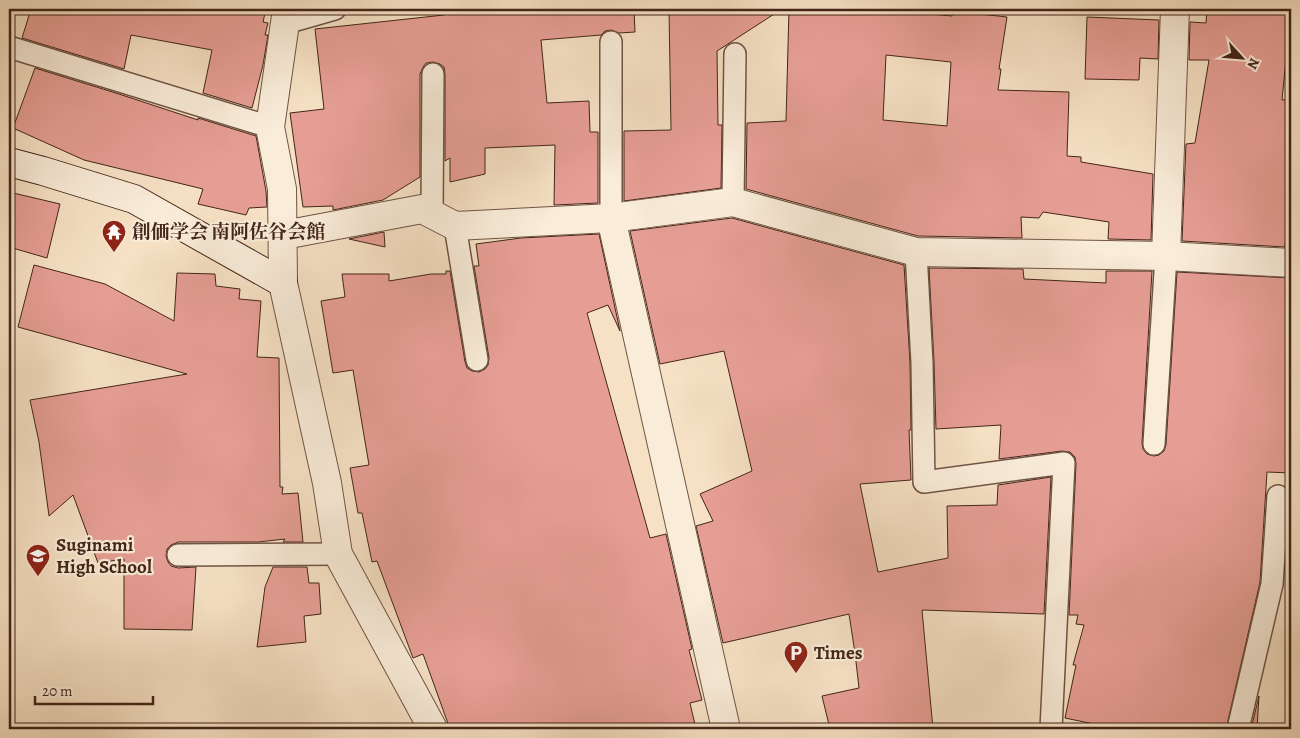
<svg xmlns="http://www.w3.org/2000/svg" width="1300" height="738" viewBox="0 0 1300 738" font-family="Alegreya,'Noto Serif JP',serif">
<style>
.building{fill:#e69e94;stroke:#432519;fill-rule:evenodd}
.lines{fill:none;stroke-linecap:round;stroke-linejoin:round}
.lane-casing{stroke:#705444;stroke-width:24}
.street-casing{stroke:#705444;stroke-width:30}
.secondary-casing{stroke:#432519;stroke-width:30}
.lane{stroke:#f9ecd9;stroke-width:21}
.street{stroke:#f9ecd9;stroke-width:28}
.secondary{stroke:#f9ecd9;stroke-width:28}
.labels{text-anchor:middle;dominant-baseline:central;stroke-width:4.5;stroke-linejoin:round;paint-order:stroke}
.poi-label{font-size:19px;font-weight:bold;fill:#432519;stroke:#f9ecd9;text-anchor:start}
</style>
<rect width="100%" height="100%" fill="#f6e1c4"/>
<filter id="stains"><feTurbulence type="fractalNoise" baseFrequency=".004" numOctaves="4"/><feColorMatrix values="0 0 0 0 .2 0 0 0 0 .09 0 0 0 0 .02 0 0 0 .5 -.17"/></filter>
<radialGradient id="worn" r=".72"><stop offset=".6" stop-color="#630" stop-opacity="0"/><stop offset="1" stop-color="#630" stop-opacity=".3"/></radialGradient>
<g class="building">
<path d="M 31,9 L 266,9 L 263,22 L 268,23 L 265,35 L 268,35 L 263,65 L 252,108 L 203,93 L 212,50 L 131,35 L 124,69 L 22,38 Z"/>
<path d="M 444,9 L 634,9 L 635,32 L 619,33 L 611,30 L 605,31 L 601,35 L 541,40 L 547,103 L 589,101 L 590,132 L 598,132 L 598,203 L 554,205 L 555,145 L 485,148 L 485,174 L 450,182 L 450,158 L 445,161 L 445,74 L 444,67 L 440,64 L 433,62 L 426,63 L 423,67 L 420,74 L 420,177 L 383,200 L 333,210 L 333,206 L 303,207 L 290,113 L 324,109 L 315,29 L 444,15 Z"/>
<path d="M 669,9 L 782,9 L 717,51 L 718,125 L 722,125 L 721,188 L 624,201 L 624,131 L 671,130 Z"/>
<path d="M 789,9 L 879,9 L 952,16 L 953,11 L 1007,17 L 999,69 L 1001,69 L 998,90 L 1069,92 L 1067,156 L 1081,157 L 1081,162 L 1153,174 L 1151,240 L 1108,239 L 1109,222 L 1043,212 L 1039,218 L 1021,217 L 1022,238 L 918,236 L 746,189 L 747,123 L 786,121 ZM 886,55 L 951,62 L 947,126 L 883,120 Z"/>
<path d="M 1207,9 L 1291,9 L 1282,100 L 1291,99 L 1291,180 L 1285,247 L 1182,241 L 1186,144 L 1195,143 L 1209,60 L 1189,60 L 1190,22 L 1206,23 Z"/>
<path d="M 1087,17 L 1159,20 L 1158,59 L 1140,58 L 1139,80 L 1085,79 Z"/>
<path d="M 35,68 L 119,94 L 198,120 L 198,118 L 256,136 L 266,191 L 267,207 L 249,208 L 246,215 L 198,204 L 203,189 L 84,160 L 13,128 Z"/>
<path d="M 9,192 L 60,204 L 47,258 L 9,247 Z"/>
<path d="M 732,218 L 904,265 L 910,363 L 911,430 L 909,430 L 911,480 L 860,484 L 878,572 L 948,558 L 947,506 L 997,505 L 998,485 L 1051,477 L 1044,614 L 922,610 L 933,729 L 830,729 L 822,696 L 859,688 L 855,653 L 849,614 L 723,643 L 696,526 L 713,521 L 700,494 L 752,471 L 724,351 L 660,364 L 630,231 Z"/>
<path d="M 384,232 L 385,247 L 349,239 Z"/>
<path d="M 599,234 L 620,331 L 608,305 L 587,313 L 650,538 L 666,534 L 692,649 L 689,650 L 702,700 L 690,703 L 696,729 L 450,729 L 423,654 L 413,658 L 377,561 L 372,562 L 362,513 L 358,513 L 350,468 L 369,465 L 353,370 L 333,373 L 321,301 L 345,297 L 342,274 L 389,274 L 389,281 L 431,274 L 446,274 L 446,271 L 450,271 L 465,362 L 467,368 L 472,371 L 479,372 L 485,369 L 488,365 L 489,358 L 474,266 L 479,266 L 476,244 L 521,238 Z"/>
<path d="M 34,265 L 105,284 L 174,321 L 177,273 L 215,274 L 216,286 L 240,289 L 239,299 L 261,301 L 257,357 L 279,358 L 280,487 L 283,487 L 282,494 L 298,493 L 303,542 L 283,542 L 285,539 L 258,542 L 178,542 L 171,545 L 167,549 L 166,556 L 168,562 L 171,566 L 178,568 L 196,567 L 192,630 L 124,629 L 124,559 L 98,563 L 73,495 L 49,516 L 39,442 L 30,400 L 187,374 L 18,327 Z"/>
<path d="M 929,268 L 1023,269 L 1024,279 L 1106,283 L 1106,271 L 1152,271 L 1142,443 L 1143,449 L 1147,454 L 1154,456 L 1159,455 L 1164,451 L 1166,445 L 1177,272 L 1291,278 L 1291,473 L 1267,472 L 1260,582 L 1226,729 L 1118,729 L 1065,718 L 1076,665 L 1073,665 L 1084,625 L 1076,624 L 1078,615 L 1069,615 L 1076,464 L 1075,457 L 1070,452 L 1062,451 L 999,459 L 1001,425 L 936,429 L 934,362 Z"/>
<path d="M 273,567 L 307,567 L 309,583 L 319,583 L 321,614 L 304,616 L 306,642 L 257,647 L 265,587 Z"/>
<path d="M 1259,696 L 1257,729 L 1251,729 Z"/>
</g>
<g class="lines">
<defs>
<g id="lane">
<path d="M 286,23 L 335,9"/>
<path d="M 9,47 L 270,127"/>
<path d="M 733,202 L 735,54"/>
<path d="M 432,215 L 433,74"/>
<path d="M 611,218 L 611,42"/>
<path d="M 455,226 L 477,360"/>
<path d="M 916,252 L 922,363 L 924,482 L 1064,463 L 1051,729"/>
<path d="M 1154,444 L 1166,256"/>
<path d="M 178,555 L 338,554"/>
<path d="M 1238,729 L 1272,584 L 1278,496"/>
</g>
<g id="street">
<path d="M 287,9 L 270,127 L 282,189 L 283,283 L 327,483 L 338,554 L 433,729"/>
<path d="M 611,218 L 726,729"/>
<path d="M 284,235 L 422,209 L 455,226 L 611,218 L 733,202 L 916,252 L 1166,256 L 1291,263"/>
<path d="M 1166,256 L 1175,9"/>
</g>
<path id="secondary" d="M 9,162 L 43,171 L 134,199 L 283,283"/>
</defs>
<use href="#lane" class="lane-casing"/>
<use href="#street" class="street-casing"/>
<use href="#secondary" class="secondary-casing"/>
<use href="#lane" class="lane"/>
<use href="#street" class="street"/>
<use href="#secondary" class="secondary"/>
</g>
<defs>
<symbol id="temple-pin" viewBox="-11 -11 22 30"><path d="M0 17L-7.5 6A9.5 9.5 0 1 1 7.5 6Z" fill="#8f2418" stroke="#f9ecd9"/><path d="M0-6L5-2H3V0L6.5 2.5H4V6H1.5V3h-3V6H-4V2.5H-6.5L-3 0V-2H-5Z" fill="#fff"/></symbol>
<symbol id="school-pin" viewBox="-11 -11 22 30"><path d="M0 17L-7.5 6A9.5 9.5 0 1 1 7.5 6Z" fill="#8f2418" stroke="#f9ecd9"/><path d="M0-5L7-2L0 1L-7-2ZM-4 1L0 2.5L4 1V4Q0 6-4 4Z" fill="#fff"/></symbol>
<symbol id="parking-pin" viewBox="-11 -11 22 30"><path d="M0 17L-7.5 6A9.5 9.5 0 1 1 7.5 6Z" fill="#8f2418" stroke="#f9ecd9"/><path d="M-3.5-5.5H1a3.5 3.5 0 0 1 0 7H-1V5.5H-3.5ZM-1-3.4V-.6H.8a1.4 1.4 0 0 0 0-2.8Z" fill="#fff"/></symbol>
</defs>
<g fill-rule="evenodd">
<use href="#temple-pin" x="100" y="218" width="28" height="38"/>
<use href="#school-pin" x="24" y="542" width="28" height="38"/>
<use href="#parking-pin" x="782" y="639" width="28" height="38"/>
</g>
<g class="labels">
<g class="poi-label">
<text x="132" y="232">創価学会 南阿佐谷会館</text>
<text x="56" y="545">Suginami<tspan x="56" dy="22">High School</tspan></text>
<text x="814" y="653">Times</text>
</g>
</g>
<rect width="1300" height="738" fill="none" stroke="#f6e1c4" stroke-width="30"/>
<rect x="10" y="10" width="1280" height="718" fill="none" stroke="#432519" stroke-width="2.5"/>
<rect x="15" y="15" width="1270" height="708" fill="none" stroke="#432519"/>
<g transform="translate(1242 58) rotate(116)" stroke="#f9ecd9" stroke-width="4" paint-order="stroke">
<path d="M0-4L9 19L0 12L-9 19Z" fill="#432519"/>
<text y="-8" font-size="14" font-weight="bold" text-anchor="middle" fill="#432519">N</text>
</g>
<path d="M35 696v8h118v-8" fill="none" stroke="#432519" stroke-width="2.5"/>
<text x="42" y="696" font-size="15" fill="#432519" stroke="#f9ecd9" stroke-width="4" paint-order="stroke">20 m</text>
<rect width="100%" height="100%" filter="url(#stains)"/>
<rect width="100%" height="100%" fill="url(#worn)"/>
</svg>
